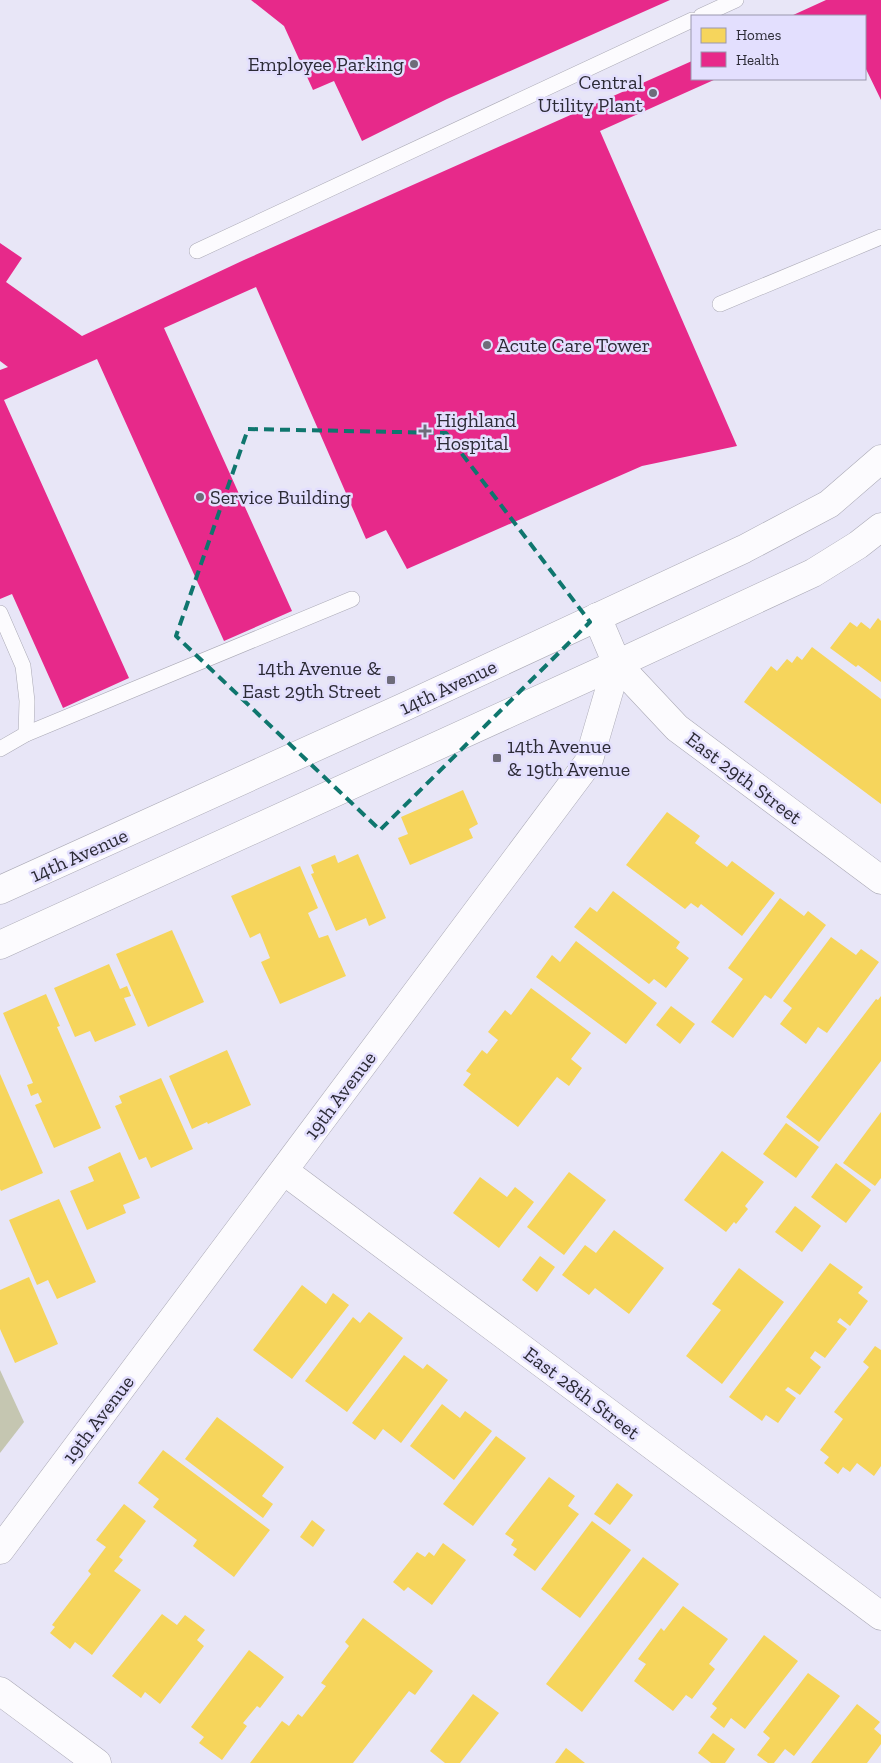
<svg xmlns="http://www.w3.org/2000/svg" width="881" height="1763" viewBox="0 0 881 1763" font-family="'Zilla Slab',serif">
<style>
.forest{fill:#c5c6b1}
.homes{fill:#f6d55c}
.health{fill:#e7298a}
.lines{fill:none;stroke-linecap:round;stroke-linejoin:round}
.lane-casing{stroke:#abaab6;stroke-width:16}
.street-casing{stroke:#abaab6;stroke-width:29}
.secondary-casing{stroke:#abaab6;stroke-width:29}
.lane{stroke:#fcfbfe;stroke-width:15}
.street{stroke:#fcfbfe;stroke-width:28}
.secondary{stroke:#fcfbfe;stroke-width:28}
.marked{fill:none;stroke:#0f766e;stroke-width:4;stroke-dasharray:10 6;stroke-linejoin:round}
.poi-dot{fill:#6e6c7a;stroke:#e3dffe;stroke-width:2}
.labels{text-anchor:middle;dominant-baseline:central;stroke-width:5;stroke-linejoin:round;paint-order:stroke}
.poi-label{font-size:20px;fill:#2c2b36;stroke:#e3dffe;text-anchor:start}
.street-label{font-size:20px;fill:#2c2b36;stroke:#e3dffe}
</style>
<rect width="100%" height="100%" fill="#e8e6f7"/>
<path class="forest" d="M 0,1370 L 24,1422 L 0,1453 Z"/>
<g class="homes">
<path d="M 878,618 L 881,621 L 881,682 L 858,665 L 856,667 L 830,648 L 850,622 L 857,627 L 861,622 L 870,629 Z"/>
<path d="M 812,647 L 881,699 L 881,804 L 744,702 L 771,666 L 777,671 L 787,659 L 792,663 L 797,656 L 802,660 Z"/>
<path d="M 463,790 L 478,824 L 469,829 L 473,838 L 410,865 L 398,838 L 408,834 L 401,817 Z"/>
<path d="M 667,812 L 700,836 L 695,843 L 727,867 L 732,861 L 775,893 L 742,936 L 701,904 L 698,908 L 691,903 L 685,909 L 626,865 Z"/>
<path d="M 358,854 L 386,918 L 369,926 L 366,918 L 336,931 L 311,874 L 314,873 L 311,865 L 335,855 L 338,863 Z"/>
<path d="M 300,866 L 318,908 L 308,913 L 319,938 L 328,935 L 346,976 L 280,1004 L 261,962 L 270,958 L 260,933 L 250,938 L 231,896 Z"/>
<path d="M 613,891 L 680,942 L 676,948 L 689,958 L 666,988 L 654,979 L 649,984 L 574,927 L 590,907 L 597,912 Z"/>
<path d="M 780,898 L 804,916 L 808,911 L 826,925 L 771,999 L 765,995 L 733,1038 L 711,1022 L 743,979 L 728,968 Z"/>
<path d="M 172,930 L 204,1002 L 148,1027 L 116,954 Z"/>
<path d="M 831,937 L 856,955 L 861,949 L 879,962 L 827,1033 L 818,1027 L 806,1044 L 780,1024 L 792,1008 L 783,1001 Z"/>
<path d="M 576,941 L 657,1003 L 626,1044 L 536,977 L 552,955 L 560,962 Z"/>
<path d="M 109,964 L 120,989 L 127,986 L 131,996 L 124,998 L 136,1025 L 95,1042 L 90,1031 L 75,1037 L 54,988 Z"/>
<path d="M 531,988 L 591,1033 L 571,1059 L 582,1068 L 569,1086 L 557,1077 L 518,1127 L 463,1085 L 471,1074 L 466,1071 L 482,1050 L 487,1054 L 498,1040 L 488,1032 L 505,1010 L 511,1015 Z"/>
<path d="M 46,994 L 60,1026 L 57,1027 L 101,1128 L 54,1148 L 35,1105 L 42,1102 L 38,1093 L 31,1096 L 27,1085 L 33,1083 L 3,1013 Z"/>
<path d="M 881,996 L 881,1061 L 819,1142 L 786,1117 L 876,999 L 878,1000 Z"/>
<path d="M 671,1006 L 695,1024 L 680,1044 L 656,1025 Z"/>
<path d="M 227,1050 L 251,1105 L 208,1124 L 207,1122 L 192,1129 L 169,1076 Z"/>
<path d="M 0,1074 L 43,1173 L 1,1191 L 0,1189 Z"/>
<path d="M 161,1078 L 193,1149 L 151,1168 L 146,1157 L 139,1160 L 115,1106 L 122,1103 L 119,1096 Z"/>
<path d="M 881,1112 L 881,1178 L 875,1186 L 843,1163 Z"/>
<path d="M 786,1123 L 819,1147 L 796,1178 L 763,1154 Z"/>
<path d="M 722,1151 L 764,1182 L 745,1206 L 748,1209 L 736,1224 L 734,1222 L 726,1232 L 684,1200 Z"/>
<path d="M 120,1152 L 140,1198 L 123,1205 L 126,1213 L 87,1230 L 70,1191 L 94,1181 L 88,1167 Z"/>
<path d="M 836,1163 L 871,1190 L 846,1223 L 811,1197 Z"/>
<path d="M 569,1172 L 606,1200 L 564,1255 L 527,1227 Z"/>
<path d="M 480,1177 L 507,1197 L 515,1187 L 534,1202 L 499,1248 L 453,1213 Z"/>
<path d="M 59,1199 L 96,1282 L 57,1299 L 48,1280 L 37,1285 L 9,1220 Z"/>
<path d="M 795,1206 L 821,1226 L 802,1252 L 775,1232 Z"/>
<path d="M 614,1230 L 664,1268 L 629,1314 L 595,1288 L 589,1295 L 562,1275 L 585,1245 L 596,1253 Z"/>
<path d="M 540,1256 L 555,1267 L 537,1292 L 522,1280 Z"/>
<path d="M 830,1263 L 863,1287 L 858,1293 L 868,1301 L 850,1326 L 840,1318 L 837,1322 L 847,1329 L 825,1358 L 815,1351 L 810,1358 L 821,1367 L 800,1395 L 788,1387 L 785,1390 L 796,1398 L 778,1423 L 766,1415 L 762,1421 L 729,1397 Z"/>
<path d="M 739,1268 L 784,1302 L 722,1384 L 686,1356 L 721,1310 L 712,1304 Z"/>
<path d="M 29,1277 L 58,1344 L 15,1363 L 0,1329 L 0,1290 Z"/>
<path d="M 302,1285 L 326,1304 L 333,1293 L 349,1305 L 292,1379 L 253,1350 Z"/>
<path d="M 369,1312 L 403,1338 L 347,1412 L 305,1381 L 353,1317 L 360,1323 Z"/>
<path d="M 875,1346 L 881,1350 L 881,1466 L 874,1476 L 857,1463 L 850,1472 L 843,1467 L 838,1474 L 824,1463 L 829,1457 L 820,1450 L 843,1419 L 834,1412 L 869,1367 L 863,1362 Z"/>
<path d="M 404,1355 L 423,1369 L 427,1364 L 448,1380 L 401,1443 L 383,1429 L 375,1440 L 352,1423 Z"/>
<path d="M 442,1404 L 460,1418 L 465,1411 L 492,1431 L 454,1480 L 410,1446 Z"/>
<path d="M 217,1417 L 284,1467 L 262,1496 L 273,1504 L 263,1518 L 185,1459 Z"/>
<path d="M 496,1436 L 526,1458 L 473,1526 L 443,1504 Z"/>
<path d="M 163,1450 L 270,1530 L 234,1577 L 193,1546 L 197,1540 L 153,1507 L 159,1499 L 138,1483 Z"/>
<path d="M 549,1477 L 575,1496 L 568,1506 L 579,1514 L 535,1571 L 513,1555 L 517,1549 L 511,1545 L 514,1540 L 505,1534 Z"/>
<path d="M 617,1483 L 633,1495 L 610,1525 L 594,1514 Z"/>
<path d="M 124,1504 L 146,1521 L 119,1557 L 123,1560 L 114,1571 L 141,1590 L 92,1655 L 75,1642 L 70,1649 L 50,1633 L 55,1627 L 52,1625 L 91,1574 L 88,1571 L 106,1547 L 96,1540 Z"/>
<path d="M 312,1520 L 325,1530 L 313,1547 L 300,1537 Z"/>
<path d="M 592,1521 L 631,1550 L 580,1618 L 541,1589 Z"/>
<path d="M 443,1543 L 466,1560 L 432,1605 L 408,1587 L 404,1591 L 393,1582 L 417,1552 L 425,1557 L 429,1552 L 434,1556 Z"/>
<path d="M 643,1557 L 679,1584 L 582,1712 L 546,1684 Z"/>
<path d="M 683,1606 L 728,1639 L 709,1664 L 715,1669 L 692,1699 L 686,1695 L 673,1711 L 634,1681 L 646,1664 L 638,1659 L 661,1628 L 664,1631 Z"/>
<path d="M 162,1614 L 177,1625 L 185,1615 L 205,1630 L 197,1640 L 204,1646 L 160,1704 L 145,1692 L 141,1698 L 112,1676 Z"/>
<path d="M 363,1618 L 433,1671 L 415,1695 L 409,1691 L 353,1763 L 250,1763 L 282,1721 L 289,1726 L 298,1714 L 302,1717 L 326,1686 L 321,1683 L 349,1646 L 345,1642 Z"/>
<path d="M 764,1635 L 798,1661 L 745,1729 L 731,1718 L 724,1728 L 710,1717 L 717,1708 L 712,1704 Z"/>
<path d="M 249,1650 L 284,1677 L 260,1708 L 257,1706 L 243,1723 L 247,1726 L 222,1760 L 199,1743 L 204,1737 L 191,1727 Z"/>
<path d="M 808,1673 L 840,1696 L 794,1756 L 785,1749 L 774,1763 L 768,1763 L 757,1755 L 770,1738 L 763,1732 Z"/>
<path d="M 473,1694 L 499,1713 L 460,1763 L 445,1763 L 430,1751 Z"/>
<path d="M 857,1704 L 880,1722 L 874,1729 L 881,1735 L 881,1744 L 867,1763 L 811,1763 Z"/>
<path d="M 713,1733 L 735,1749 L 725,1763 L 711,1763 L 698,1753 Z"/>
<path d="M 566,1748 L 585,1763 L 555,1763 Z"/>
</g>
<g class="health">
<path d="M 251,0 L 670,0 L 447,99 L 362,141 L 334,81 L 313,90 L 284,26 Z"/>
<path d="M 826,0 L 881,0 L 881,100 L 865,67 L 865,16 L 791,16 Z"/>
<path d="M 692,61 L 692,79 L 716,79 L 600,131 L 737,446 L 642,466 L 407,569 L 386,530 L 366,539 L 256,287 L 164,328 L 292,611 L 224,641 L 97,359 L 4,400 L 129,678 L 63,708 L 12,594 L 0,599 L 0,370 L 8,367 L 0,361 L 0,243 L 22,258 L 6,282 L 82,336 L 244,260 Z"/>
</g>
<g class="lines">
<defs>
<g id="lane">
<path d="M 701,16 L 736,0"/>
<path d="M 197,251 L 692,20"/>
<path d="M 720,304 L 881,237"/>
<path d="M 0,613 L 23,666 L 27,701 L 26,734"/>
<path d="M 0,749 L 26,734 L 352,599"/>
</g>
<g id="street">
<path d="M 617,664 L 677,728 L 881,880"/>
<path d="M 284,1171 L 881,1616"/>
<path d="M 0,1691 L 97,1763"/>
</g>
<g id="secondary">
<path d="M 0,890 L 404,707 L 744,549 L 829,504 L 881,459"/>
<path d="M 0,945 L 617,664 L 813,573 L 858,545 L 881,527"/>
<path d="M 0,1550 L 588,763 L 617,664 L 597,617"/>
</g>
</defs>
<use href="#lane" class="lane-casing"/>
<use href="#street" class="street-casing"/>
<use href="#secondary" class="secondary-casing"/>
<use href="#lane" class="lane"/>
<use href="#street" class="street"/>
<use href="#secondary" class="secondary"/>
</g>
<path class="marked" d="M 248,429 L 446,433 L 590,622 L 380,830 L 176,636 Z"/>
<g class="poi-dot">
<circle cx="414" cy="64" r="5"/>
<circle cx="653" cy="93" r="5"/>
<circle cx="487" cy="345" r="5"/>
<path d="M422.5 423.5h5v5h5v5h-5v5h-5v-5h-5v-5h5z"/>
<circle cx="200" cy="497" r="5"/>
<rect x="386" y="675" width="10" height="10" rx="2.5"/>
<rect x="492" y="753" width="10" height="10" rx="2.5"/>
</g>
<g class="labels">
<g class="poi-label">
<text x="404" y="64" text-anchor="end">Employee Parking</text>
<text x="643" y="82" text-anchor="end">Central<tspan x="643" dy="23">Utility Plant</tspan></text>
<text x="497" y="345">Acute Care Tower</text>
<text x="436" y="420">Highland<tspan x="436" dy="23">Hospital</tspan></text>
<text x="210" y="497">Service Building</text>
<text x="381" y="668" text-anchor="end">14th Avenue &amp;<tspan x="381" dy="23">East 29th Street</tspan></text>
<text x="507" y="746">14th Avenue<tspan x="507" dy="23">&amp; 19th Avenue</tspan></text>
</g>
<g class="street-label">
<text transform="translate(448 687) rotate(-25)">14th Avenue</text>
<text transform="translate(744 778) rotate(37)">East 29th Street</text>
<text transform="translate(79 855) rotate(-24)">14th Avenue</text>
<text transform="translate(340 1095) rotate(-53)">19th Avenue</text>
<text transform="translate(582 1393) rotate(37)">East 28th Street</text>
<text transform="translate(98 1419) rotate(-53)">19th Avenue</text>
</g>
</g>
<rect x="691" y="15" width="175" height="65" fill="#e3dffe" stroke="#9a97ae"/>
<rect x="701" y="28" width="25" height="15" fill="#f6d55c" stroke="#9a97ae"/>
<text x="736" y="40" font-size="15" fill="#2c2b36">Homes</text>
<rect x="701" y="52" width="25" height="15" fill="#e7298a" stroke="#9a97ae"/>
<text x="736" y="65" font-size="15" fill="#2c2b36">Health</text>
</svg>
